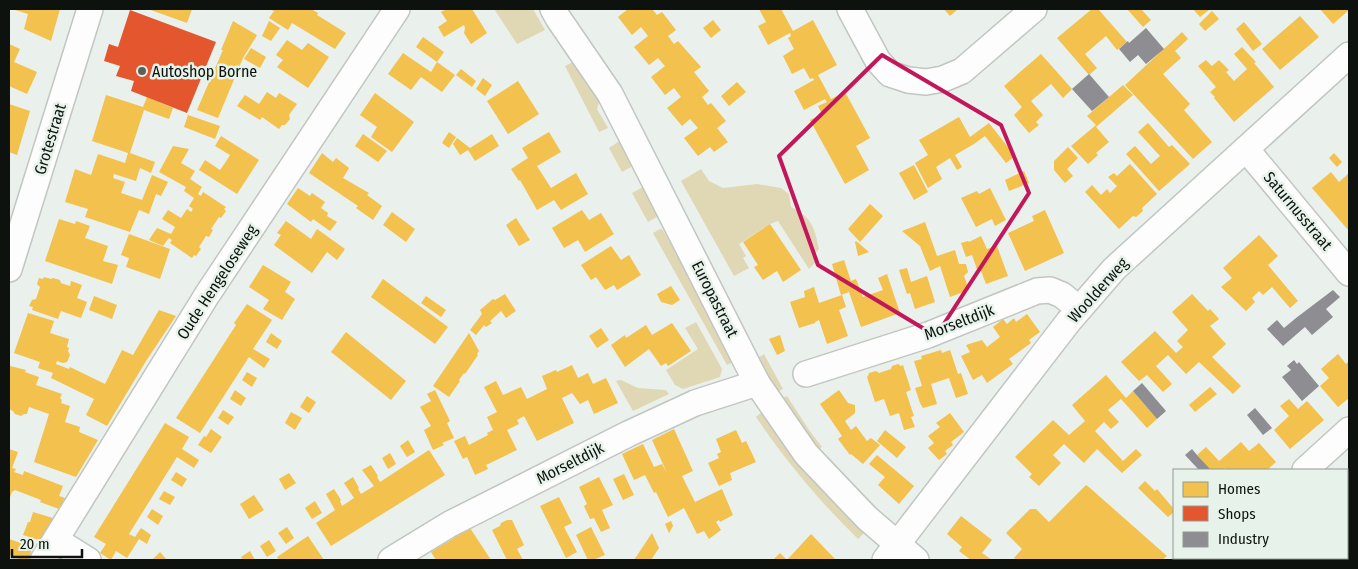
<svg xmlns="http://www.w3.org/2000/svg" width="1358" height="569" viewBox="0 0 1358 569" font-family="'Fira Sans Condensed',sans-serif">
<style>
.green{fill:#e0d8b5}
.homes{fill:#f2c14e}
.shops{fill:#e4572e}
.industry{fill:#8d8d92}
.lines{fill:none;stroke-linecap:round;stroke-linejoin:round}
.minor-casing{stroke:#c1c6c2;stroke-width:28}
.minor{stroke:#fcfdfc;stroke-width:25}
.marked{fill:none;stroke:#c2185b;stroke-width:4;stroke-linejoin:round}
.poi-dot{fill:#5b605c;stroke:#e7f3ea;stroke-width:2}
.labels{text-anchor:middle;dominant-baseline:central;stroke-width:5;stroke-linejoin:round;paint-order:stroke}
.poi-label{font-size:16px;fill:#0e120f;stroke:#e7f3ea;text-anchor:start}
.street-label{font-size:16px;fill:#0e120f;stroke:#e7f3ea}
</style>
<rect width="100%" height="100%" fill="#eaf0eb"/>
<g class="green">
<path d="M 494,9 L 533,9 L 545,30 L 517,44 Z"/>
<path d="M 571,63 L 577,64 L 600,99 L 597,109 L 608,128 L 599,132 L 565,66 Z"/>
<path d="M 618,142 L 625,143 L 634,161 L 631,167 L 622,172 L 609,148 Z"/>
<path d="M 701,169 L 709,181 L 723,188 L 757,184 L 781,188 L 789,194 L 791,207 C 812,218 814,226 819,249 L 814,255 L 817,261 L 809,269 L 778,221 L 770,224 L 739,244 L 746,256 L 743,258 L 749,268 L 734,276 L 681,181 Z"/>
<path d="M 643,187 L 646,188 L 661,210 L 657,217 L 648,222 L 632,193 Z"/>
<path d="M 660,229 L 663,230 L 683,266 L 690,268 L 735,361 L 727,365 L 653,233 Z"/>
<path d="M 696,322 L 722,369 L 720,377 L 683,389 L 675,385 L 666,370 L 698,349 L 685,328 Z"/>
<path d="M 764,354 L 783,389 L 777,392 L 770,382 L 758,358 Z"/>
<path d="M 621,380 L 638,388 L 666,390 L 669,394 L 633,411 L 616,381 Z"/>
<path d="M 787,396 L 809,430 L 822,447 L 818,450 L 781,399 Z"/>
<path d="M 763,411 L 866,531 L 858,539 C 819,501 786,461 756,417 Z"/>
</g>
<g class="homes">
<path d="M 12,9 L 60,9 L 51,41 L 24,29 L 28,14 Z"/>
<path d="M 148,9 L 192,9 L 187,23 Z"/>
<path d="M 269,9 L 311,9 L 318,13 L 317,15 L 346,33 L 335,49 L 292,23 L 288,30 L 269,18 L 274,11 Z"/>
<path d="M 447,9 L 472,9 L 487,33 L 471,44 L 464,33 L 465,28 L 464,25 L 444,37 L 438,27 L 447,21 L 441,12 Z"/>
<path d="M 628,9 L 652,9 L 657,15 L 662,12 L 676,30 L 668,36 L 674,44 L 678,41 L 701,67 L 694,72 L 709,91 L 702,97 L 708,105 L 711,103 L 726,121 L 717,128 L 728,142 L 714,152 L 710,147 L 698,156 L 684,138 L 698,128 L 690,119 L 682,126 L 667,108 L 681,97 L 674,88 L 665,95 L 651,77 L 665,66 L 658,58 L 649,65 L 634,47 L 648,36 L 641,27 L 632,35 L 618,17 Z"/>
<path d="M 759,9 L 781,9 L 793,31 L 813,20 L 837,65 L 818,75 L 831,99 L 845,92 L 856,112 L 870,138 L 856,146 L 869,170 L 845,184 L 810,120 L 822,114 L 818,106 L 827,102 L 825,99 L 804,110 L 794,91 L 814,80 L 813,78 L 810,79 L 804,68 L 792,74 L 783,56 L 794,49 L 788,38 L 791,36 L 790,33 L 768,45 L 758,26 L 766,22 Z"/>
<path d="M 944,9 L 958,9 L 950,16 Z"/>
<path d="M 1092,9 L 1098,9 L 1127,42 L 1117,50 L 1106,36 L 1085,54 L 1097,68 L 1089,75 L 1057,38 Z"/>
<path d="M 1127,9 L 1141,9 L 1151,20 L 1143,27 Z"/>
<path d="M 1193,9 L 1210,9 L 1200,17 Z"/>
<path d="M 1320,9 L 1349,9 L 1349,10 L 1333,24 Z"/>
<path d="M 1212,11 L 1219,19 L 1205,31 L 1199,24 Z"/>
<path d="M 1300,16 L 1319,37 L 1280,70 L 1262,49 Z"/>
<path d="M 713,20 L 721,30 L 711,38 L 703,28 Z"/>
<path d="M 233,21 L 257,35 L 243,58 L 218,118 L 197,110 L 223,50 L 221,50 Z"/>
<path d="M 269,21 L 280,28 L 271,41 L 262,36 Z"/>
<path d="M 1244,22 L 1262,44 L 1253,51 L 1236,29 Z"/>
<path d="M 1182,32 L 1188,39 L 1175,51 L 1181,58 L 1163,74 L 1190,104 L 1184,110 L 1212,142 L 1193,159 L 1125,85 Z"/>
<path d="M 423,37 L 444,52 L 437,62 L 416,47 Z"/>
<path d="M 287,40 L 302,50 L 308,43 L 329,57 L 308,88 L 277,67 L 283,60 L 276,55 Z"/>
<path d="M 9,44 L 20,49 L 14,62 L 37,72 L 27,94 L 9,86 Z"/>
<path d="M 1242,47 L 1256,62 L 1254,63 L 1274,87 L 1234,122 L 1214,98 L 1215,97 L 1210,92 L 1216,87 L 1198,66 L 1206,60 L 1212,66 L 1219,60 L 1229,70 L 1226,72 L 1234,81 L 1247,69 L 1234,54 Z"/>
<path d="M 251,48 L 266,57 L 260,68 L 244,59 Z"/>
<path d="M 403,53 L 431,72 L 437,62 L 455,75 L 442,92 L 421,77 L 411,90 L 388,74 Z"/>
<path d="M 1041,54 L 1072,89 L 1063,98 L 1051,84 L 1031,101 L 1043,115 L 1036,122 L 1039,125 L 1029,133 L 1014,115 L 1022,107 L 1004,86 Z"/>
<path d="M 461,69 L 476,81 L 472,87 L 456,75 Z"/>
<path d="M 483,78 L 492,85 L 485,96 L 476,89 Z"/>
<path d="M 518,81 L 539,114 L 508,134 L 487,101 Z"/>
<path d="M 737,82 L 746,92 L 729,106 L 721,96 Z"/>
<path d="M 1123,85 L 1133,95 L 1096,127 L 1109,142 L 1096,153 L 1098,155 L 1088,164 L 1071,146 L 1096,125 L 1087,116 Z"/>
<path d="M 267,92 L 276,98 L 279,93 L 297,104 L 289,115 L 290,119 L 285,125 L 282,125 L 279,129 L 262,117 L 260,120 L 237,106 L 245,95 L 259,104 Z"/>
<path d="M 375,93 L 414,122 L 392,152 L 371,137 L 377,127 L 360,115 Z"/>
<path d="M 106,95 L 143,107 L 147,97 L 173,108 L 169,119 L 144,110 L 130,153 L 155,162 L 151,173 L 140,168 L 136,181 L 114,174 L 113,178 L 125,182 L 121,193 L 142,200 L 152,175 L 168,182 L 161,196 L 156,194 L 149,214 L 139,210 L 130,232 L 85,217 L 88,209 L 65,202 L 75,169 L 91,175 L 98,154 L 125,163 L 128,153 L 92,141 Z"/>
<path d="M 9,104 L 30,111 L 17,155 L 9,152 Z"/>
<path d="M 188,115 L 220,126 L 215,139 L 184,127 Z"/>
<path d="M 959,117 L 970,137 L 989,123 L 1015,156 L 1006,163 L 985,136 L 974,144 L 955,155 L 962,167 L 957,170 L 950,158 L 936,167 L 942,179 L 928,188 L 915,163 L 928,155 L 919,140 Z"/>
<path d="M 1148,123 L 1169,147 L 1172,145 L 1190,164 L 1159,191 L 1126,154 L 1135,146 L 1151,164 L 1160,156 L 1138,132 Z"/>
<path d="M 449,132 L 456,137 L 449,148 L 442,143 Z"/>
<path d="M 549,132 L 561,152 L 537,166 L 551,188 L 576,173 L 588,194 L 561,210 L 554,200 L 537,210 L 520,180 L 519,181 L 511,169 L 528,158 L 522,148 Z"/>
<path d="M 363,134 L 387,151 L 378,162 L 355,146 Z"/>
<path d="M 492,134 L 499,146 L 475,161 L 468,150 L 460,155 L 453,144 L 457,138 L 470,148 Z"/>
<path d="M 221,136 L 259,160 L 237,194 L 199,170 L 205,160 L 220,170 L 225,163 L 230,155 L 215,146 Z"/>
<path d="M 173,146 L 189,149 L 181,163 L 195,171 L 190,179 L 202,187 L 198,194 L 201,196 L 203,192 L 226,207 L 224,209 L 226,211 L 221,218 L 219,217 L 211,229 L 213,230 L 209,237 L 206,236 L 199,247 L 201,249 L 196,256 L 194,255 L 192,258 L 170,243 L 172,240 L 169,238 L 163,246 L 149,240 L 157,228 L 171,234 L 175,227 L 162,219 L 168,210 L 181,218 L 187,209 L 191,212 L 193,209 L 189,206 L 194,198 L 184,191 L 186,187 L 159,172 Z"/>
<path d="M 1068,147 L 1078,158 L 1067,169 L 1073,176 L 1065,183 L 1054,170 L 1054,161 Z"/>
<path d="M 322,153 L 333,162 L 336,158 L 349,168 L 343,178 L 369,193 L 367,195 L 382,206 L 373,220 L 356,208 L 358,206 L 309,173 Z"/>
<path d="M 1334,153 L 1342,162 L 1337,167 L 1329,158 Z"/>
<path d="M 1130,164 L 1157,194 L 1142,208 L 1143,211 L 1136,217 L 1133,216 L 1119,229 L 1085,192 L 1092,185 L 1101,195 L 1107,189 L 1110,193 L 1117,186 L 1108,177 L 1114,173 L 1117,176 Z"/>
<path d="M 914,165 L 928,192 L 914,200 L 899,173 Z"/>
<path d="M 1024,171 L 1029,183 L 1009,191 L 1005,180 Z"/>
<path d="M 1331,172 L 1339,182 L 1349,173 L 1349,231 L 1312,188 Z"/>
<path d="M 298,188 L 310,196 L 312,193 L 325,202 L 321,208 L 328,213 L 327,216 L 337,222 L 330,231 L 313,219 L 311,222 L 287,204 Z"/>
<path d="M 990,188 L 1006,220 L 995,226 L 992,219 L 976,227 L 961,198 L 977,191 L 979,194 Z"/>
<path d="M 870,204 L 883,216 L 860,242 L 848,229 Z"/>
<path d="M 582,210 L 589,220 L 601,213 L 614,234 L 585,252 L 578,240 L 564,248 L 552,228 Z"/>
<path d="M 1045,210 L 1064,253 L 1025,271 L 1008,233 L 1034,221 L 1032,216 Z"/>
<path d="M 392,212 L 415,229 L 406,242 L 383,225 Z"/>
<path d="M 516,218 L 530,240 L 519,246 L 506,225 Z"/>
<path d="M 59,219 L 75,224 L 76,221 L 90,226 L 85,238 L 108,246 L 103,261 L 118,265 L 112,284 L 45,261 Z"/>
<path d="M 286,221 L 311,239 L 317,229 L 345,249 L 337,260 L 327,252 L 312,273 L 274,245 L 281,235 L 277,233 Z"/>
<path d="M 925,222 L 937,256 L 955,250 L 959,264 L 966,264 L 968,272 L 964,276 L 969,290 L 950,297 L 940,266 L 930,271 L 920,246 L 902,231 Z"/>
<path d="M 770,224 L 801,270 L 783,282 L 777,271 L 763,280 L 754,267 L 758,265 L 743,242 Z"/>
<path d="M 129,234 L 170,249 L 160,279 L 126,267 L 129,258 L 121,255 Z"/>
<path d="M 1259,235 L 1278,256 L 1268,265 L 1298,301 L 1290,308 L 1272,287 L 1263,295 L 1259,291 L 1252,298 L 1255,302 L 1246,311 L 1221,287 L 1232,278 L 1223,268 Z"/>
<path d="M 981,236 L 987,249 L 997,246 L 1008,276 L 986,284 L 981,271 L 978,272 L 972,255 L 966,257 L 961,243 L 968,241 L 969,242 Z"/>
<path d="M 856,241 L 869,252 L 858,256 L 855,242 Z"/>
<path d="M 611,246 L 621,260 L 629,255 L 641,275 L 617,290 L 614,285 L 605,290 L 596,277 L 591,280 L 581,265 Z"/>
<path d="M 844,260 L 851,281 L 856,279 L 863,297 L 883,290 L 878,278 L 887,274 L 900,313 L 861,327 L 849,292 L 841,295 L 832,264 Z"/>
<path d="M 263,265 L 291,282 L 285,292 L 295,299 L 282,320 L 263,309 L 269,300 L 249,287 Z"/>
<path d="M 907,268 L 911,282 L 927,276 L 935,302 L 915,309 L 910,293 L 907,294 L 899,270 Z"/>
<path d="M 44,277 L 51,279 L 53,278 L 60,280 L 61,283 L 70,286 L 71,281 L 82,285 L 77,298 L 87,302 L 81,318 L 61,311 L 58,319 L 32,310 L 33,307 L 29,306 L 32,300 L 36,299 L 40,287 L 37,284 L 39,278 L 43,279 Z"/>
<path d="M 383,279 L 448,327 L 435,344 L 371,297 Z"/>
<path d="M 671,286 L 680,300 L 672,305 L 661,302 L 657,294 Z"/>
<path d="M 814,287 L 819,303 L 842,295 L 846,307 L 839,310 L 848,336 L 827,344 L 819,320 L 815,322 L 815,323 L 799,328 L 790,302 L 805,297 L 804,291 Z"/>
<path d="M 505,294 L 516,311 L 506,318 L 501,311 L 490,321 L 492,323 L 486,327 L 484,325 L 476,335 L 470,330 L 482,314 L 480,310 L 493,299 L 495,300 Z"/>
<path d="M 1192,294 L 1208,311 L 1210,309 L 1219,319 L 1210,326 L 1226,344 L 1212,357 L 1241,386 L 1233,394 L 1199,362 L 1186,374 L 1168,355 L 1156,366 L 1172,384 L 1163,392 L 1147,375 L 1139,381 L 1121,362 L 1155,331 L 1176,353 L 1183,347 L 1177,341 L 1188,330 L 1172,312 Z"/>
<path d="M 94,296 L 117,305 L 112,319 L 89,310 Z"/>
<path d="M 426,296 L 446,310 L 441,317 L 421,303 Z"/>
<path d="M 247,304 L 272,320 L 253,349 L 270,359 L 264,368 L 249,357 L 200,433 L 176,418 L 236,325 L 234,323 Z"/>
<path d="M 159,310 L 176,316 L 146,361 L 107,426 L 86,415 L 94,399 L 51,378 L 53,373 L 38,368 L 40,362 L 14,353 L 28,313 L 54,321 L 50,333 L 69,339 L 67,347 L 69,348 L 68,351 L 70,355 L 67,362 L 63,363 L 57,361 L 56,364 L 69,369 L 70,367 L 105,384 L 122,350 L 133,355 Z"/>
<path d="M 1027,314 L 1040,332 L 1029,340 L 1031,343 L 1009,359 L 1013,364 L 987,383 L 982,375 L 973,380 L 961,356 L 970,352 L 966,345 L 982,340 L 987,347 L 1000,337 L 993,327 L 1003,319 L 1007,324 L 1014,318 L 1016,322 Z"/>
<path d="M 672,323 L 691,351 L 668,366 L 666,363 L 661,366 L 649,349 L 625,367 L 611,345 L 625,335 L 626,338 L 646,325 L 652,335 Z"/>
<path d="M 601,328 L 609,340 L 597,348 L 589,336 Z"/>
<path d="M 346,332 L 406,381 L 391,400 L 331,352 Z"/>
<path d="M 271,333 L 282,341 L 277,349 L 266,342 Z"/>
<path d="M 469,333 L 479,351 L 477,354 L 478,355 L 465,374 L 464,373 L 459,380 L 460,381 L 449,397 L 433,386 Z"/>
<path d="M 780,335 L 785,351 L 777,355 L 769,339 Z"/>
<path d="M 941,350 L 942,353 L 950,350 L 958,374 L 961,373 L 968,394 L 956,398 L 949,378 L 931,384 L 937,404 L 923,408 L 920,403 L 915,388 L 922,386 L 914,361 L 922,359 L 921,356 Z"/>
<path d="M 1338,354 L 1346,364 L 1349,361 L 1349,398 L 1338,407 L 1320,386 L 1329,378 L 1321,369 Z"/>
<path d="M 898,364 L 901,366 L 903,365 L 911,390 L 906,392 L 914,416 L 911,417 L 915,427 L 904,430 L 899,413 L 890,416 L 884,399 L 875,402 L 867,377 L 868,376 L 869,373 L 876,371 L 879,373 L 891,369 L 892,366 Z"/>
<path d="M 572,365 L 578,378 L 588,373 L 593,384 L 606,378 L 618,403 L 594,414 L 588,400 L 580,404 L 572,393 L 562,398 L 574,423 L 537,441 L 524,416 L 517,420 L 519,424 L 507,430 L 517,450 L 486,465 L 488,469 L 475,475 L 467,457 L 463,459 L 454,441 L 465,436 L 469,445 L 488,435 L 487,433 L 493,430 L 487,417 L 497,412 L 484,387 L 496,381 L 503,395 L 521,387 L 527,399 L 547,389 L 542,376 L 556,370 L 557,372 Z"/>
<path d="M 10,366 L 26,370 L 25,372 L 39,377 L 36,385 L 62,394 L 60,398 L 62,400 L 61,403 L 70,406 L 65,422 L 80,427 L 79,432 L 98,440 L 76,477 L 34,462 L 49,414 L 29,407 L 27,414 L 24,414 L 21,416 L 15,414 L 13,411 L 9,409 L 9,371 Z"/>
<path d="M 247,372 L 257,378 L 252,387 L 242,380 Z"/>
<path d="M 1106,375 L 1126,398 L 1133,391 L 1157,419 L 1147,428 L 1121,399 L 1108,410 L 1119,422 L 1111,429 L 1104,422 L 1095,431 L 1123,461 L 1136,449 L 1142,455 L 1122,473 L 1097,449 L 1084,463 L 1064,444 L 1053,455 L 1061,463 L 1039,486 L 1029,477 L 1032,474 L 1015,457 L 1053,420 L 1069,435 L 1085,421 L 1072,405 Z"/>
<path d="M 1210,387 L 1217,394 L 1195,412 L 1189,405 Z"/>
<path d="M 235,390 L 246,398 L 241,406 L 230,399 Z"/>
<path d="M 435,390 L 450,421 L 447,423 L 454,438 L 442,443 L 444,445 L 433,450 L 424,430 L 431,426 L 420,407 L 431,401 L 427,394 Z"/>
<path d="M 839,390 L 848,403 L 855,405 L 855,413 L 845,421 L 851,430 L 856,426 L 867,441 L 871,438 L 880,445 L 863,464 L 851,454 L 850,455 L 838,439 L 842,436 L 820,404 Z"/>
<path d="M 307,396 L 316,402 L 309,413 L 300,407 Z"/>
<path d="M 1289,399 L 1298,409 L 1307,401 L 1324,420 L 1290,449 L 1274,430 L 1289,416 L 1280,406 Z"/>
<path d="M 223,410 L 234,417 L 228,425 L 218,418 Z"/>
<path d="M 291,412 L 302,418 L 295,430 L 285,423 Z"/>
<path d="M 950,413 L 964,432 L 951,442 L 953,445 L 945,451 L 947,454 L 939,460 L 928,448 L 934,443 L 928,436 L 940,427 L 936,423 Z"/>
<path d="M 165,423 L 189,437 L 182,449 L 199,460 L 194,468 L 177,457 L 129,534 L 135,537 L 141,528 L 151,535 L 147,544 L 139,539 L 127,558 L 116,551 L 111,560 L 100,553 L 106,544 L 94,537 Z"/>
<path d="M 211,429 L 222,437 L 211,453 L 198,445 L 204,436 L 206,437 Z"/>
<path d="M 674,429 L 693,471 L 682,476 L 695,502 L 722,489 L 733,515 L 720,522 L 719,520 L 716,522 L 721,530 L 709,539 L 704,531 L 697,534 L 684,508 L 668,517 L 656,492 L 654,493 L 645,475 L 634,480 L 622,454 L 643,444 L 654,467 L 662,464 L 667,473 L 652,440 Z"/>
<path d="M 736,430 L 742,443 L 746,441 L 756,462 L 730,473 L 732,480 L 719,486 L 708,463 L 719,458 L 717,454 L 721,452 L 716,439 Z"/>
<path d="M 885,430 L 906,447 L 897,458 L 877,441 Z"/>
<path d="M 408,440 L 415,452 L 407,457 L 400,446 Z"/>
<path d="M 1241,442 L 1249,451 L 1259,443 L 1276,462 L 1267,470 L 1226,470 L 1225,468 L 1222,470 L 1211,470 L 1197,455 L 1206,447 L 1219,461 Z"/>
<path d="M 9,449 L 18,452 L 12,468 L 16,469 L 14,472 L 23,475 L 24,471 L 63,486 L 59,496 L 65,498 L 59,509 L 40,502 L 41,500 L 15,490 L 12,492 L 9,500 Z"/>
<path d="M 429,450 L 445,475 L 331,546 L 316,523 L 335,510 L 326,494 L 334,489 L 341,500 L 340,501 L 342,506 L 354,498 L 344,483 L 353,477 L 359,488 L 358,489 L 361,494 L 374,486 L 362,470 L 371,465 L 378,476 L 377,477 L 380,482 Z"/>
<path d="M 390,453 L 396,464 L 388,469 L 382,458 Z"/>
<path d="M 877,455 L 914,486 L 899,504 L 878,485 L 885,477 L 869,464 Z"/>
<path d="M 176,472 L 187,479 L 182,487 L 171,480 Z"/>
<path d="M 289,473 L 296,483 L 285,490 L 279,479 Z"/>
<path d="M 624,474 L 634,495 L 623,500 L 613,479 Z"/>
<path d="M 599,477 L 613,505 L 602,510 L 610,528 L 601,532 L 594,518 L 590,519 L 584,506 L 587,504 L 579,487 Z"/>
<path d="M 1349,479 L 1349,512 L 1347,514 L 1347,481 Z"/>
<path d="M 1145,481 L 1155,491 L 1157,489 L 1173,508 L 1174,507 L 1174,512 L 1168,517 L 1138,488 Z"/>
<path d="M 1086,485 L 1090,488 L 1167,556 L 1162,560 L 1017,560 L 1014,558 L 1022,549 L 1006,533 L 1030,509 L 1036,509 L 1049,522 Z"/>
<path d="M 164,491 L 175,497 L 170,505 L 159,499 Z"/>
<path d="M 254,495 L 264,510 L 249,519 L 240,504 Z"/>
<path d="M 559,497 L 572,523 L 564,527 L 577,552 L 566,558 L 540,506 Z"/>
<path d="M 315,501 L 322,513 L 312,519 L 305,508 Z"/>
<path d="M 152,509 L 163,516 L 158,525 L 147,517 Z"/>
<path d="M 33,512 L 53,518 L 42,541 L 23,535 L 28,522 L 30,522 Z"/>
<path d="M 961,516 L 992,540 L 982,553 L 992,560 L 971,560 L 959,551 L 962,547 L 947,534 Z"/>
<path d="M 507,520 L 512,520 L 524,545 L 517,549 L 523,560 L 507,560 L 492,530 L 500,526 L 501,523 Z"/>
<path d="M 671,521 L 673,526 L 669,533 L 665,524 Z"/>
<path d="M 287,527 L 294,538 L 286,544 L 278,533 Z"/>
<path d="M 591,527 L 605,555 L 593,560 L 588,560 L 576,535 Z"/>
<path d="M 470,528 L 491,560 L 436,560 L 431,552 Z"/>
<path d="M 652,533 L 659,548 L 651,560 L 634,560 Z"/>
<path d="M 811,534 L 835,559 L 834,560 L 773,560 L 780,553 L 787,560 Z"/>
<path d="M 308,536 L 324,560 L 279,560 L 277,557 Z"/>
<path d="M 9,539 L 33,547 L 28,560 L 22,560 L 9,555 Z"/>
<path d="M 269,540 L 276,551 L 267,557 L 260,546 Z"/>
<path d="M 250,551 L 255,560 L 243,560 L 241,557 Z"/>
<path d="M 160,552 L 167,560 L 152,560 Z"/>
<path d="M 1258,558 L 1295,558 L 1292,560 L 1260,560 Z"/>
</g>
<path class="shops" d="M 130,10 L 216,42 L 187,113 L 131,91 L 134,81 L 116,76 L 120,66 L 104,61 L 109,44 L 118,47 Z"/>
<g class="industry">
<path d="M 1146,28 L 1164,49 L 1146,64 L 1138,55 L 1130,62 L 1119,49 L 1128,41 L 1129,43 Z"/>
<path d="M 1089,74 L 1109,97 L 1092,111 L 1072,89 Z"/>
<path d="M 1333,290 L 1340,297 L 1326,309 L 1333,317 L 1312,335 L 1305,327 L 1283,346 L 1267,329 L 1277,320 L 1284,328 L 1296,318 Z"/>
<path d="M 1294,360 L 1297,364 L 1299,362 L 1319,386 L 1302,401 L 1282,377 L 1291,370 L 1287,366 Z"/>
<path d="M 1142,383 L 1166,411 L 1157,419 L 1133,391 Z"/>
<path d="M 1255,408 L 1272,428 L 1263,435 L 1247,415 Z"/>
<path d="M 1192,449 L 1197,455 L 1211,470 L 1199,470 L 1185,455 Z"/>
</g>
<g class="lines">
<defs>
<g id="minor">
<path d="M 553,9 L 558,18 L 610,94 L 757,383 L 806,454 L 867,518 L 916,560"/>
<path d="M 850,9 L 878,61 L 890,74 L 908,80 L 926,82 L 943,79 L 962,71 L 1034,9"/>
<path d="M 1246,149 L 1349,273"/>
<path d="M 9,269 L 90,9"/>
<path d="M 806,374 L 928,335 L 1037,291 L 1050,290 L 1062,295 L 1079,309"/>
<path d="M 1305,470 L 1349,430"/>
<path d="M 56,540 L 88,560"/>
<path d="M 1236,558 L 1238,560"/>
<path d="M 43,560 L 207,295 L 397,9"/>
<path d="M 391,560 L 450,524 L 628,434 L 695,403 L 757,383"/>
<path d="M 885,560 L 1069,321 L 1114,269 L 1349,55"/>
<path d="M 1205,560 L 1208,558"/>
</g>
</defs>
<use href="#minor" class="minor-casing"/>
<use href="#minor" class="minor"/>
</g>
<path class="marked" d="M 882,55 L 1001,125 L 1029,193 L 936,336 L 818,265 L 779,156 Z"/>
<circle class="poi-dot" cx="142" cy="71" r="5"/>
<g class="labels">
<g class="poi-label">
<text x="152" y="71">Autoshop Borne</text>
</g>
<g class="street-label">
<text transform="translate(50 139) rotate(-73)">Grotestraat</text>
<text transform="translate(1298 211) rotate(50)">Saturnusstraat</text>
<text transform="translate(217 282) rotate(-57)">Oude Hengeloseweg</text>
<text transform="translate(1098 290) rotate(-48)">Woolderweg</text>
<text transform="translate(715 299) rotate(63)">Europastraat</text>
<text transform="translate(959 322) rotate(-21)">Morseltdijk</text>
<text transform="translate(570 463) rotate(-27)">Morseltdijk</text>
</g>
</g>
<rect width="1358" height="569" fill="none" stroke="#0e120f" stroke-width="20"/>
<rect x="1173" y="469" width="175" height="90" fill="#e7f3ea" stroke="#909992"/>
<rect x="1183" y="482" width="25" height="15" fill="#f2c14e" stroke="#909992"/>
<text x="1218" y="494" font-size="15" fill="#0e120f">Homes</text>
<rect x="1183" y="506" width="25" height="15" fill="#e4572e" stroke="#909992"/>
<text x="1218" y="519" font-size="15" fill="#0e120f">Shops</text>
<rect x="1183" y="532" width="25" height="15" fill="#8d8d92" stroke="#909992"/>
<text x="1218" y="544" font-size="15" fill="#0e120f">Industry</text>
<path d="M12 549v8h70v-8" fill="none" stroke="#0e120f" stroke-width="2.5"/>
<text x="20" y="549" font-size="15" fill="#0e120f" stroke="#e7f3ea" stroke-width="4" paint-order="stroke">20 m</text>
</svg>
